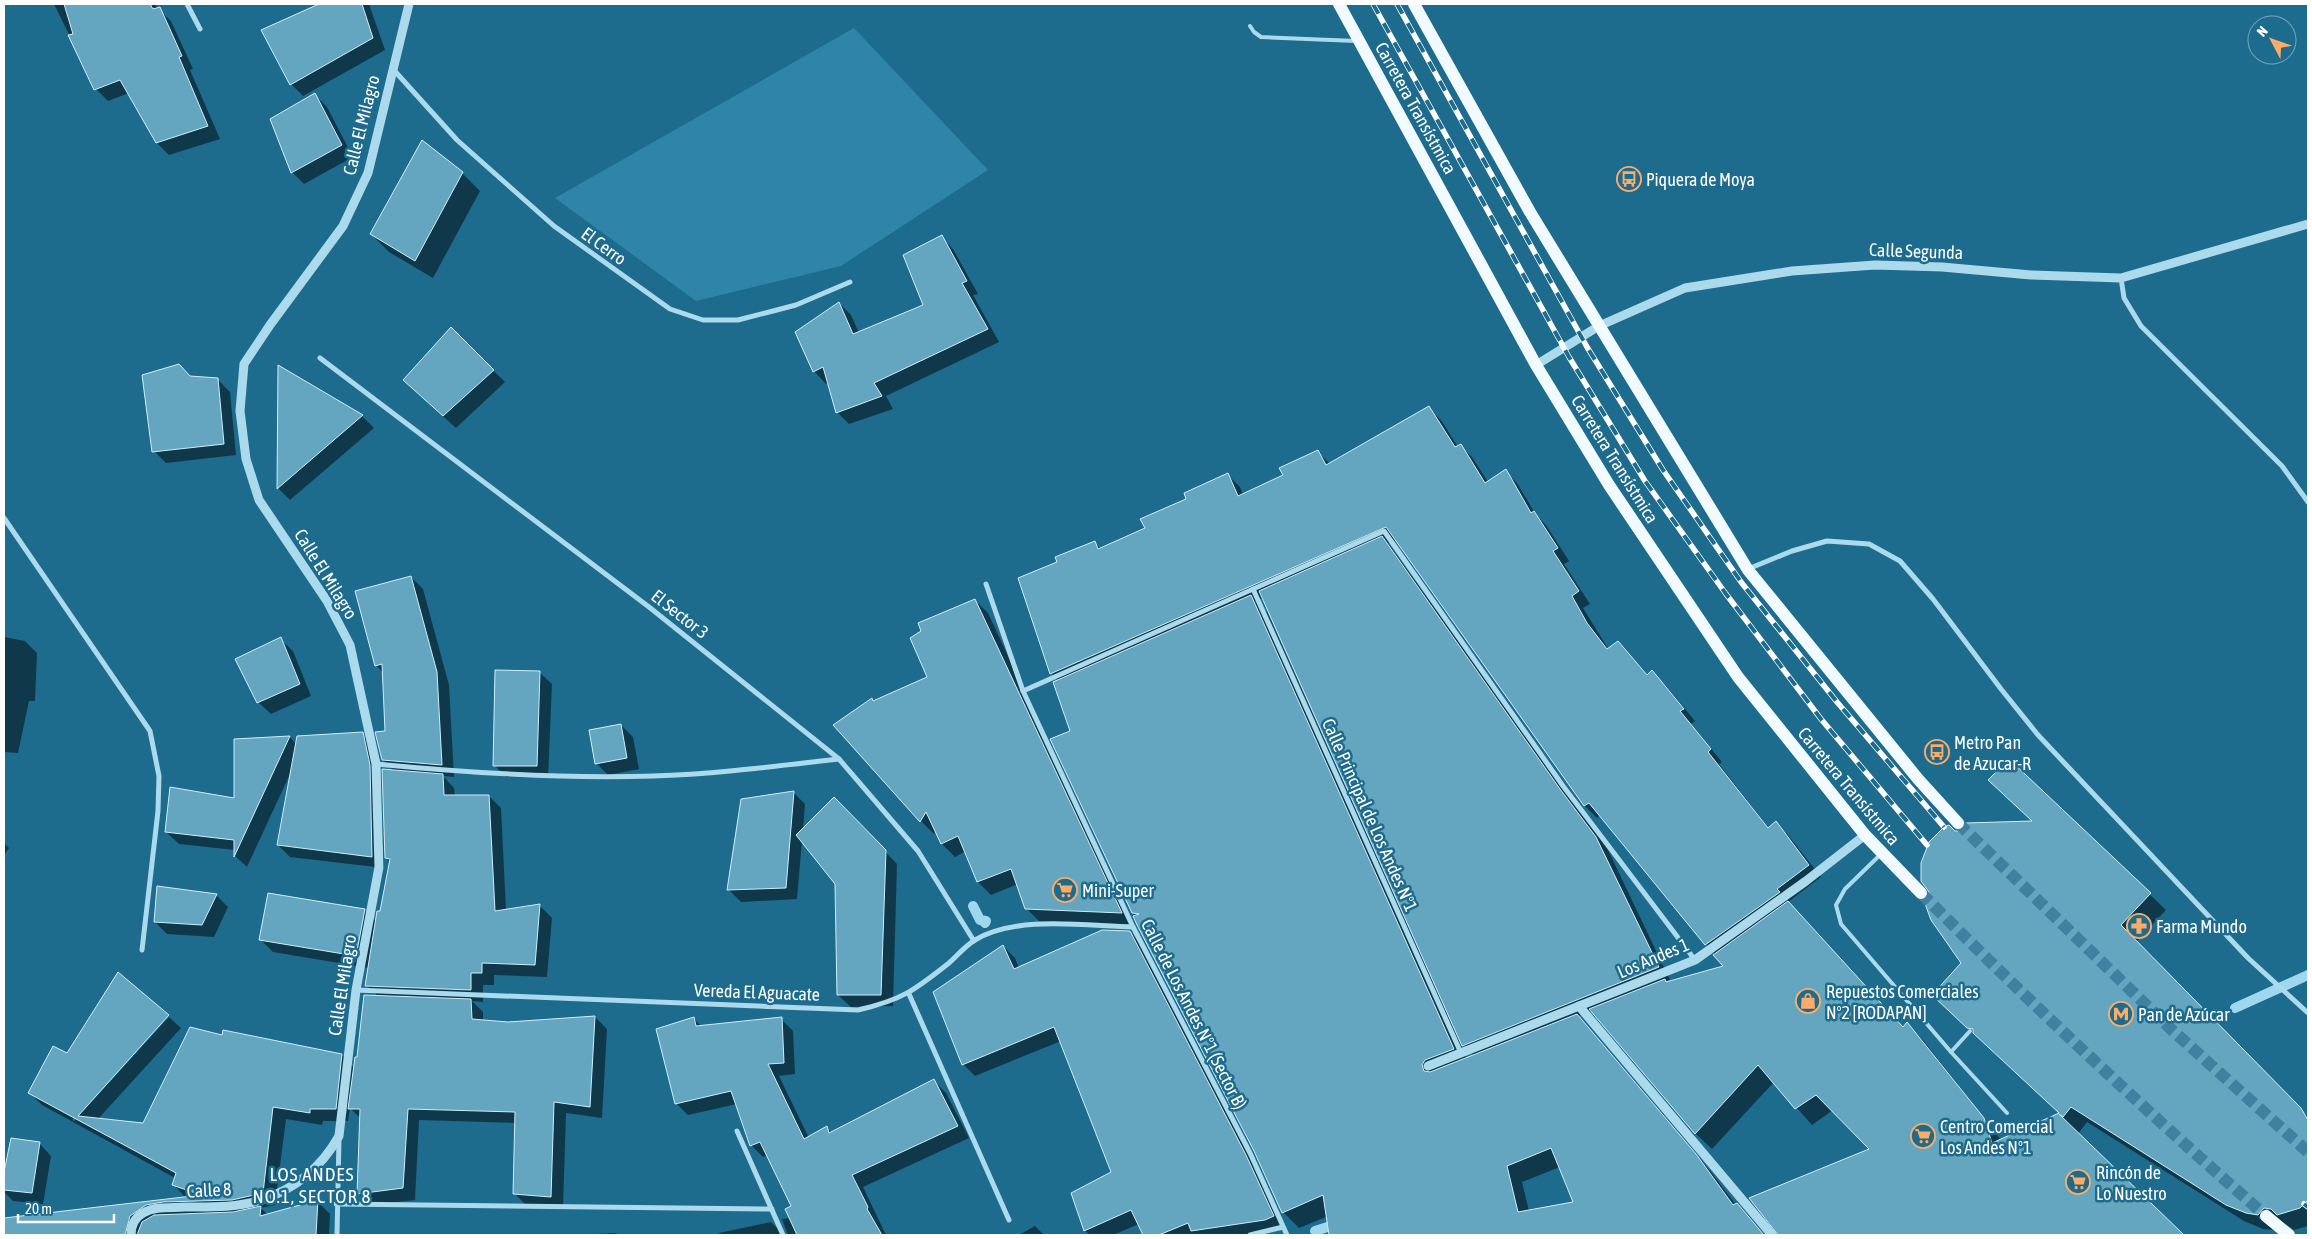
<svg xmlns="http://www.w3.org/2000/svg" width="2312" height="1239" viewBox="0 0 2312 1239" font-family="'Asap Condensed',sans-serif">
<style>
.grass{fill:#2e85a8}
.shadow{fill:#0007;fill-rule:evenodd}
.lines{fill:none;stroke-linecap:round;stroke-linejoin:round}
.stream{stroke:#9ed8ee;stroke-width:10}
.building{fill:#64a5c0;stroke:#d0eef9;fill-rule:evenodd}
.primary-tunnel{stroke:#3f819e;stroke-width:12;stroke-dasharray:12 6;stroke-linecap:butt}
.service{stroke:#abdaed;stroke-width:4}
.minor{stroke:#abdaed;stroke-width:5}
.tertiary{stroke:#abdaed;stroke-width:9}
.primary{stroke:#f1faff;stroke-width:12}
.rail-casing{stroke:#fff;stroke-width:5.5}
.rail{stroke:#1d6b8d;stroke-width:4;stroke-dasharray:11;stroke-linecap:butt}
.labels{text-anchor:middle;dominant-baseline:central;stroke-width:5;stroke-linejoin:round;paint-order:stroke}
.street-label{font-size:18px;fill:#fff;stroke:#1d6b8d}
.poi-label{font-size:18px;fill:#fff;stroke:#1d6b8d;text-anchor:start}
.neighbourhood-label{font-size:19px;letter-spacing:1px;fill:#fff;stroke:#1d6b8d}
</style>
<rect width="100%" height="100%" fill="#1d6b8d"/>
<path class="grass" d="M 854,28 L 988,170 L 841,266 L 696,301 L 555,198 Z"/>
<g class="shadow">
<path d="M 54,4 L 155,4 L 158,9 L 171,21 L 193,69 L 190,70 L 220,139 L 169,155 L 157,143 L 129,93 L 108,101 L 96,89 Z"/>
<path d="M 322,4 L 369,4 L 385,50 L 303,96 L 291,84 L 263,31 Z"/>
<path d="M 315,95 L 327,107 L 353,157 L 304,184 L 292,172 Z"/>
<path d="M 422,142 L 462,173 L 480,191 L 433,278 L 389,252 L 371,234 Z"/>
<path d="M 941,237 L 953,249 L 978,294 L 973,295 L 999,342 L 886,396 L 893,409 L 849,424 L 837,412 L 829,382 L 826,384 L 814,371 L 839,303 L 851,315 L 859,333 L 924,306 Z"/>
<path d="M 451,329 L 505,382 L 456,428 L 416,392 Z"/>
<path d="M 279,367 L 362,416 L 374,428 L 290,500 L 278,488 Z"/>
<path d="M 191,378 L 218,380 L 230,392 L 236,455 L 166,463 L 154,451 Z"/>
<path d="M 1428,408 L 1441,420 L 1458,447 L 1460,445 L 1472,457 L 1488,482 L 1505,471 L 1517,483 L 1536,515 L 1546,525 L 1569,561 L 1564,564 L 1590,604 L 1583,608 L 1609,650 L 1618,642 L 1648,676 L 1652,672 L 1664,684 L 1695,721 L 1691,724 L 1722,762 L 1719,764 L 1769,829 L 1776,823 L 1788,835 L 1821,877 L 1788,902 L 1790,905 L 1904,1028 L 1907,1024 L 1923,1040 L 2001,1140 L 2060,1114 L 1950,1011 L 1963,963 L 1930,896 L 1955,832 L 2034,823 L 2009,760 L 2166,910 L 2136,942 L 2308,1117 L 2308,1226 L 2294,1230 L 2284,1223 L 2274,1230 L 2263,1229 L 2244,1221 L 2087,1122 L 2078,1134 L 2182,1235 L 1779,1235 L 1778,1231 L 1871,1149 L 1833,1110 L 1812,1125 L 1774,1082 L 1712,1149 L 1696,1134 L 1593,1011 L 1578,1016 L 1711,1172 L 1736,1205 L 1765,1235 L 1331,1235 L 1331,1215 L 1299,1228 L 1283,1212 L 1255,1150 L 1133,913 L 1071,732 L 1059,681 L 1051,673 L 1020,579 L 1058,563 L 1094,543 L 1101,549 L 1147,529 L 1188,499 L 1228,475 L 1240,487 L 1243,495 L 1285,476 L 1318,452 L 1330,464 ZM 1396,540 L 1585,806 L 1597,818 L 1600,815 L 1725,967 L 1664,984 L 1664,982 L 1670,980 L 1608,850 L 1388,543 ZM 1263,598 L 1464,1045 L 1474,1056 L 1467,1059 L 1267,612 L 1255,601 ZM 1560,1167 L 1575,1203 L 1529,1211 L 1522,1182 Z"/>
<path d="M 411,577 L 423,589 L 449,685 L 454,777 L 443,776 L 454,788 L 455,796 L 489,796 L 501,808 L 506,910 L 540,906 L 552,918 L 547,977 L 494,975 L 494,985 L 483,985 L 483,1002 L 472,1001 L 483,1012 L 483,1021 L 508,1024 L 595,1017 L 607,1029 L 602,1118 L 566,1113 L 563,1208 L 527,1206 L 515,1194 L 516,1123 L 419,1120 L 415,1200 L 370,1205 L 358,1193 L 361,1119 L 350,1108 L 348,1121 L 323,1121 L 322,1125 L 286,1119 L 275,1205 L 261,1208 L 268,1215 L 317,1201 L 330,1214 L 329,1235 L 33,1235 L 34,1215 L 186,1198 L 173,1184 L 175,1178 L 42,1105 L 30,1093 L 67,1055 L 167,1015 L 72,1120 L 74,1121 L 169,1017 L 181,1028 L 98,1119 L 144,1124 L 223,1036 L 342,1055 L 354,1068 L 378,996 L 367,986 L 369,968 L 273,952 L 261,940 L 364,910 L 377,922 L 381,913 L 390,862 L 386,858 L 394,771 L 383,760 L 387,732 L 383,673 L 376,665 ZM 362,918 L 364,918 L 356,962 L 354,962 Z"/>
<path d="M 975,600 L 988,613 L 1133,925 L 1039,921 L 1026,908 L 1018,884 L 991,895 L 978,882 L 966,851 L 955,857 L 942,844 L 936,830 L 934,834 L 921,821 L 835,725 L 872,699 L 875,702 L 929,677 Z"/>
<path d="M 4,637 L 25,641 L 37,653 L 35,701 L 29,701 L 18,753 L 4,752 Z"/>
<path d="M 280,639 L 293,651 L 311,696 L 271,714 L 258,702 Z"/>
<path d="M 539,672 L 552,684 L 548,778 L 506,777 L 494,765 Z"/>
<path d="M 621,725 L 633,737 L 639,769 L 608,775 L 596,763 Z"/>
<path d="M 362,734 L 374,746 L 381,778 L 384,868 L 290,857 L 278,845 L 290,774 L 247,867 L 235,856 L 235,850 L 179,844 L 166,832 L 235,799 L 235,740 L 290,737 L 296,744 Z"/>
<path d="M 793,792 L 805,804 L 803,830 L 834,799 L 897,864 L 893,1006 L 851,1007 L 838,995 L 836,884 L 802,841 L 797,899 L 741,902 L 729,890 Z"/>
<path d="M 4,843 L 9,848 L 4,855 Z"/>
<path d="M 216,895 L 228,907 L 214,937 L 167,934 L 155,922 Z"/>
<path d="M 1130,932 L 1142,945 L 1258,1168 L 1285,1228 L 1254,1235 L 1144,1235 L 1139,1224 L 1113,1235 L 1090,1235 L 1085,1231 L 1072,1193 L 1113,1172 L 1061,1041 L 975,1076 L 963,1064 L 1003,946 L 1015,958 L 1019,968 Z"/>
<path d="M 693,1018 L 701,1026 L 781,1019 L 793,1031 L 795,1074 L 779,1076 L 809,1138 L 826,1127 L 832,1133 L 934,1081 L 946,1093 L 969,1138 L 863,1187 L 886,1235 L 788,1235 L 782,1219 L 790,1218 L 793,1207 L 768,1155 L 763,1157 L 751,1145 L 737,1104 L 688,1115 L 676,1103 Z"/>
<path d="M 12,1139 L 39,1143 L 51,1156 L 43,1204 L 13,1201 L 4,1192 L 4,1178 Z"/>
<path d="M 771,1222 L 784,1235 L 719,1235 L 719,1233 Z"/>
<path d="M 1035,1226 L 1044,1235 L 1019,1235 Z"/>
<path d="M 616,1233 L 618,1235 L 580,1235 Z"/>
</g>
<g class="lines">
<g class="stream">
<path d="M 973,906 L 980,920 L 986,921 L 985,923"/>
<path d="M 2235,1008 L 2308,975"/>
<path d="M 1315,1231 L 1340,1223"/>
</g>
</g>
<g class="building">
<path d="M 64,4 L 150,4 L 153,9 L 160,7 L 182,56 L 179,57 L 208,126 L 156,143 L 120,80 L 94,90 L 68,35 L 73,34 Z"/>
<path d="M 319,4 L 362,4 L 373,38 L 290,85 L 261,30 Z"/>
<path d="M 315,93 L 342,145 L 291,173 L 270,119 Z"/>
<path d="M 422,140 L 463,172 L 415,261 L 370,234 Z"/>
<path d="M 942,235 L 967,281 L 962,283 L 988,329 L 874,383 L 882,396 L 836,413 L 823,367 L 813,372 L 795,332 L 839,302 L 853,334 L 923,305 L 903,255 Z"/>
<path d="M 451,327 L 494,370 L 443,416 L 403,380 Z"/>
<path d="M 179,364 L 190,376 L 218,378 L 224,444 L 152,452 L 142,375 Z"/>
<path d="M 278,365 L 363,415 L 277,489 Z"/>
<path d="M 1429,406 L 1455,447 L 1461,444 L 1485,483 L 1506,469 L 1531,513 L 1534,511 L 1558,548 L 1553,551 L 1579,591 L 1572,596 L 1587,623 L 1607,649 L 1618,641 L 1647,675 L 1652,670 L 1684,709 L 1680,711 L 1711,749 L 1708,752 L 1768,828 L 1776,821 L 1809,865 L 1777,889 L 1780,892 L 1705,945 L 1589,803 L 1584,806 L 1386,527 L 1050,674 L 1018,578 L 1057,562 L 1055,557 L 1095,541 L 1098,549 L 1145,528 L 1140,519 L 1186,499 L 1184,493 L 1228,473 L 1238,496 L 1283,475 L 1279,468 L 1318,450 L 1326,465 Z"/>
<path d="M 1382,536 L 1560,789 L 1596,837 L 1659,967 L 1462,1046 L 1259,591 Z"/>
<path d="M 411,576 L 437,672 L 442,765 L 382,760 L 375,732 L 385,731 L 382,664 L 375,666 L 355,591 Z"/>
<path d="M 1251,595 L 1454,1049 L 1425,1060 L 1422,1065 L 1424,1071 L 1430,1072 L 1577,1014 L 1696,1154 L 1733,1205 L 1737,1203 L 1764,1235 L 1329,1235 L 1323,1195 L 1282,1213 L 1254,1151 L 1137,925 L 1133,916 L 1139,914 L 1132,913 L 1050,739 L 1070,731 L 1053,682 ZM 1551,1148 L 1573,1202 L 1518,1212 L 1507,1166 Z"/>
<path d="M 975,599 L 1019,693 L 1122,913 L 1025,909 L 1011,869 L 977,882 L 958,836 L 941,844 L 926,812 L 920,822 L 833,725 L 872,698 L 873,701 L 927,677 L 910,638 L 921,631 L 918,623 Z"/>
<path d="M 281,637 L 300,684 L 257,703 L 235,659 Z"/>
<path d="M 495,670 L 540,671 L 537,766 L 493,766 Z"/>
<path d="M 621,724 L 627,758 L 595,764 L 589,730 Z"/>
<path d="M 363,732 L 370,765 L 372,857 L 277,845 L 297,736 Z"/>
<path d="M 290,736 L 234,857 L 234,840 L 165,832 L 170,787 L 234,798 L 234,739 Z"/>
<path d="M 2009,759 L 2151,893 L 2121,925 L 2301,1108 L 2308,1120 L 2308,1200 L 2300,1208 L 2277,1215 L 2271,1209 L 2264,1208 L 2258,1215 L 2246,1213 L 2226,1205 L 2071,1107 L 2063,1117 L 2059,1114 L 2184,1235 L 1778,1235 L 1749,1198 L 1869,1149 L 1816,1095 L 1795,1109 L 1758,1065 L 1695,1134 L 1589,1009 L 1665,979 L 1666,982 L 1723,966 L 1713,955 L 1788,901 L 1903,1027 L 1907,1022 L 1984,1118 L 1992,1143 L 2059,1113 L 1973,1033 L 1973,1029 L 1967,1028 L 1932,995 L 1961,963 L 1931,920 L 1924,901 L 1929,896 L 1929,892 L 1921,881 L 1921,863 L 1929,842 L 1944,827 L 1949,825 L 1955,831 L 1959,831 L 1964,829 L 1966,823 L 2032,821 L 1988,780 Z"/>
<path d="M 382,769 L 443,774 L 444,795 L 489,795 L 495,911 L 540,904 L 535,965 L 482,963 L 482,973 L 471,973 L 471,990 L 365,986 L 377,911 L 380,911 L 390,859 L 385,858 Z"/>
<path d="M 794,791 L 786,888 L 727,890 L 741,799 Z"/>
<path d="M 834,797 L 886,850 L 881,995 L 837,995 L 835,884 L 796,835 Z"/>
<path d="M 157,886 L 217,894 L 202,925 L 154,922 Z"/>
<path d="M 268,893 L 365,909 L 356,956 L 259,940 Z"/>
<path d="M 1102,930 L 1130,931 L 1246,1155 L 1274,1216 L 1265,1220 L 1191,1231 L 1188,1223 L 1159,1235 L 1143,1235 L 1131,1210 L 1084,1231 L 1071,1193 L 1111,1172 L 1054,1027 L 962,1065 L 933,992 L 1003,945 L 1014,969 Z"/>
<path d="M 118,972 L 169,1015 L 78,1116 L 143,1123 L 190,1027 L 222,1035 L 223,1030 L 342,1054 L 336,1109 L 310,1109 L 310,1113 L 273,1107 L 263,1193 L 232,1200 L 163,1202 L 146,1205 L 130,1216 L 125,1235 L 4,1235 L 4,1218 L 201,1195 L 172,1185 L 176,1173 L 28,1093 L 53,1046 L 67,1053 Z"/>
<path d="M 364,995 L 471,999 L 472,1019 L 508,1022 L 595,1016 L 590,1107 L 554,1102 L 551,1197 L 513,1194 L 515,1112 L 408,1109 L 403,1188 L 357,1194 L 360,1109 L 348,1109 L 355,1057 L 357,1057 Z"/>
<path d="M 694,1017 L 696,1026 L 782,1017 L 784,1063 L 768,1064 L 804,1139 L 827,1126 L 829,1133 L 934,1079 L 958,1126 L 852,1175 L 868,1207 L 867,1209 L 882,1235 L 797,1235 L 785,1209 L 791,1206 L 760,1142 L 750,1146 L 731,1091 L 675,1104 L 656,1029 Z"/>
<path d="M 11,1138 L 40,1142 L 32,1193 L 4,1190 L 4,1172 Z"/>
<path d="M 318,1200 L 316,1235 L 137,1235 L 142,1222 L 154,1215 L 233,1212 L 261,1206 L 260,1216 Z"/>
</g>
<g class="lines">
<g class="primary-tunnel">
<path d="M 1958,823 L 2173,1031 L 2308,1152"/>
<path d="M 1921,893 C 2032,1005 2147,1112 2266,1216"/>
</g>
<g class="service">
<path d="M 1250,26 L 1254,32 L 1261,37 L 1356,41"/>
<path d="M 1881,854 L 1845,889 L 1836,905 L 1841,924 L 1951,1052 L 2007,1113"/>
<path d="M 1951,1052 L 1970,1031"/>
</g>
<g class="minor">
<path d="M 187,4 L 200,29"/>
<path d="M 392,68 L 457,140 L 554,226 L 670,309 L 703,320 L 738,320 L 796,305 L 850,282"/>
<path d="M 2121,278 L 2124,298 L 2141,326 L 2282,466 L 2308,502"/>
<path d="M 320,358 L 649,607 L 839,759 L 918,851 L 974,941"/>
<path d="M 4,518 L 150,731 L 159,776 L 158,811 L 142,950"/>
<path d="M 1748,569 L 1792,551 L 1827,541 L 1869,544 L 1900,561 L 1933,599 L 2001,689 L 2038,735 L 2248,958 L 2308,1013"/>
<path d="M 986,584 L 1023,691 L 1133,927 L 1250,1153 L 1287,1235"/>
<path d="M 1253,589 L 1461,1053"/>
<path d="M 1023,691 L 1384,531 L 1563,786 L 1695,960"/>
<path d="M 376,764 C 469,773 560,779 653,776 C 715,774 777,766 839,759"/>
<path d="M 356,990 L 858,1010 C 902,1000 915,990 949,963 C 957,956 965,946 975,940 C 1017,915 1085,926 1133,927"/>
<path d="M 909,994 L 1009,1220"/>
<path d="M 737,1131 L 783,1235"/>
<path d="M 336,1204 L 772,1209"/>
<path d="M 337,1235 L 339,1139"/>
<path d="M 1250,1235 L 1283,1227"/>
</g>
<g class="tertiary">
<path d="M 1536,365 L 1599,326 L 1685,288 L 1792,271 L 1875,265 L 1942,267 L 2031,275 L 2121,278 L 2308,224"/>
<path d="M 1579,1006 L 1772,1235"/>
<path d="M 1428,1066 L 1695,960 L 1806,881 L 1865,835"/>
<path d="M 131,1235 C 131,1226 134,1218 143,1213 C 155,1206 171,1208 184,1207 C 210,1207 236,1208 261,1200 C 296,1189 321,1168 339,1136 L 356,990 L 379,867 L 376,764 L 350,645 L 327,601 L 259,500 L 246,459 L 240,411 L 244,364 L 270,325 L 343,226 L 368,173 L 409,4"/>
</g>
<g class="primary">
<path d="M 1339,4 L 1536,365 L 1609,485 L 1738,677 L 1865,835 L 1921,893"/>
<path d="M 1414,4 L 1530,212 L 1748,570 L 1918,779 L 1958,823"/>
<path d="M 2266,1216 L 2289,1235"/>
</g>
<defs>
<g id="rail">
<path d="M 1373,4 L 1569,357 L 1645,481 L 1726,594 L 1821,719 L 1927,845"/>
<path d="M 1397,4 L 1587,347 L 1663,470 L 1741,582 L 1837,702 L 1944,827"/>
<path d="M 2304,1204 L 2308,1207"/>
</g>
</defs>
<use href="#rail" class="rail-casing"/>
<use href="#rail" class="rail"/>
</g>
<defs>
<symbol id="bus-ring" viewBox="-11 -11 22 22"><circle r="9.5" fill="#1d6b8d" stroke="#fcab69" stroke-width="1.5"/><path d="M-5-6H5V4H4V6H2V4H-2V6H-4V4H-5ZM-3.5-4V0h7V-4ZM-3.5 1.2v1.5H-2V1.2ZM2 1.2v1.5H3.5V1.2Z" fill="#fcab69"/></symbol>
<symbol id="supermarket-ring" viewBox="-11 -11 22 22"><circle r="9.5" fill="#1d6b8d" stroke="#fcab69" stroke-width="1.5"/><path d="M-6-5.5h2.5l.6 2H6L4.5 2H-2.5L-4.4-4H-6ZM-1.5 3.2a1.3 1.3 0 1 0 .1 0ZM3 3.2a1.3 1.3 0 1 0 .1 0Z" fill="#fcab69"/></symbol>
<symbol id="pharmacy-ring" viewBox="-11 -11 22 22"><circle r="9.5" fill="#1d6b8d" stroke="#fcab69" stroke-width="1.5"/><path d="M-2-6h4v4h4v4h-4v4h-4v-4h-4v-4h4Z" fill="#fcab69"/></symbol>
<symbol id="shop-ring" viewBox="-11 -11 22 22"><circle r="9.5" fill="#1d6b8d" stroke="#fcab69" stroke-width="1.5"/><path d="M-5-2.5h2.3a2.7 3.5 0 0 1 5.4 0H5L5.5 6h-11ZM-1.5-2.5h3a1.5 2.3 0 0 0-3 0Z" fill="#fcab69"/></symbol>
<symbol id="metro-ring" viewBox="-11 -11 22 22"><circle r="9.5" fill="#1d6b8d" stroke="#fcab69" stroke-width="1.5"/><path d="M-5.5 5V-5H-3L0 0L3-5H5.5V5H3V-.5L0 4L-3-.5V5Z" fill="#fcab69"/></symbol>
</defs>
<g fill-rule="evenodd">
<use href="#bus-ring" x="1615" y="165" width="28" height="28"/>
<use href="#bus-ring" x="1923" y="738" width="28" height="28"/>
<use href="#supermarket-ring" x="1051" y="876" width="28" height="28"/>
<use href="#pharmacy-ring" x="2125" y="912" width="28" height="28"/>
<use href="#shop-ring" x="1794" y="987" width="28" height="28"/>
<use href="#metro-ring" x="2107" y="1000" width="28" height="28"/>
<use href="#supermarket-ring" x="1909" y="1122" width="28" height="28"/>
<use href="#supermarket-ring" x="2064" y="1168" width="28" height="28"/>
</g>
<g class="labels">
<g class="street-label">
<text transform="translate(1416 108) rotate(61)">Carretera Transístmica</text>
<text transform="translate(361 125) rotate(-76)">Calle El Milagro</text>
<text transform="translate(604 246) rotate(36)">El Cerro</text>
<text transform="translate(1916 251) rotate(2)">Calle Segunda</text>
<text transform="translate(1615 459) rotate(58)">Carretera Transístmica</text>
<text transform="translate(326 574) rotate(58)">Calle El Milagro</text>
<text transform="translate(680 614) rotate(38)">El Sector 3</text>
<text transform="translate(1849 786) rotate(50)">Carretera Transístmica</text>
<text transform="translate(1370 815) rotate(66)">Calle Principal de Los Andes N°1</text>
<text transform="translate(1653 958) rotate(-23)">Los Andes 1</text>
<text transform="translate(342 985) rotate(-81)">Calle El Milagro</text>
<text transform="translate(757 992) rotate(2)">Vereda El Aguacate</text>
<text transform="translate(1194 1014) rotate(63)">Calle de Los Andes N°1 (Sector B)</text>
<text transform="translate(209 1190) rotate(-3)">Calle 8</text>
</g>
<g class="poi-label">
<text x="1646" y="179">Piquera de Moya</text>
<text x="1954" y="742">Metro Pan<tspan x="1954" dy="21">de Azucar-R</tspan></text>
<text x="1082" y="890">Mini-Super</text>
<text x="2156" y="926">Farma Mundo</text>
<text x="1826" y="991">Repuestos Comerciales<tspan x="1826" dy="21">N°2 [RODAPAN]</tspan></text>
<text x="2138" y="1014">Pan de Azúcar</text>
<text x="1940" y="1126">Centro Comercial<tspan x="1940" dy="21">Los Andes N°1</tspan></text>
<text x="2096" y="1172">Rincón de<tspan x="2096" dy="21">Lo Nuestro</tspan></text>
</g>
<g class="neighbourhood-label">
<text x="312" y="1174">LOS ANDES<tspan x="312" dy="22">NO.1, SECTOR 8</tspan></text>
</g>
</g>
<rect width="2312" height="1239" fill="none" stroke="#ffffff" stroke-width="10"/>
<g transform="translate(2272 40) rotate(311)"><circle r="24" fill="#1d6b8d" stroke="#77a6bb"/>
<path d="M0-4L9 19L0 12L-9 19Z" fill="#fcab69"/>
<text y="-8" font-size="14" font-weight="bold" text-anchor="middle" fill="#ffffff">N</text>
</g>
<path d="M18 1214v8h96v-8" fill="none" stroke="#ffffff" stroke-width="2.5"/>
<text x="25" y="1214" font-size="15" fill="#ffffff" stroke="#1d6b8d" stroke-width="4" paint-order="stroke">20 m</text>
</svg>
